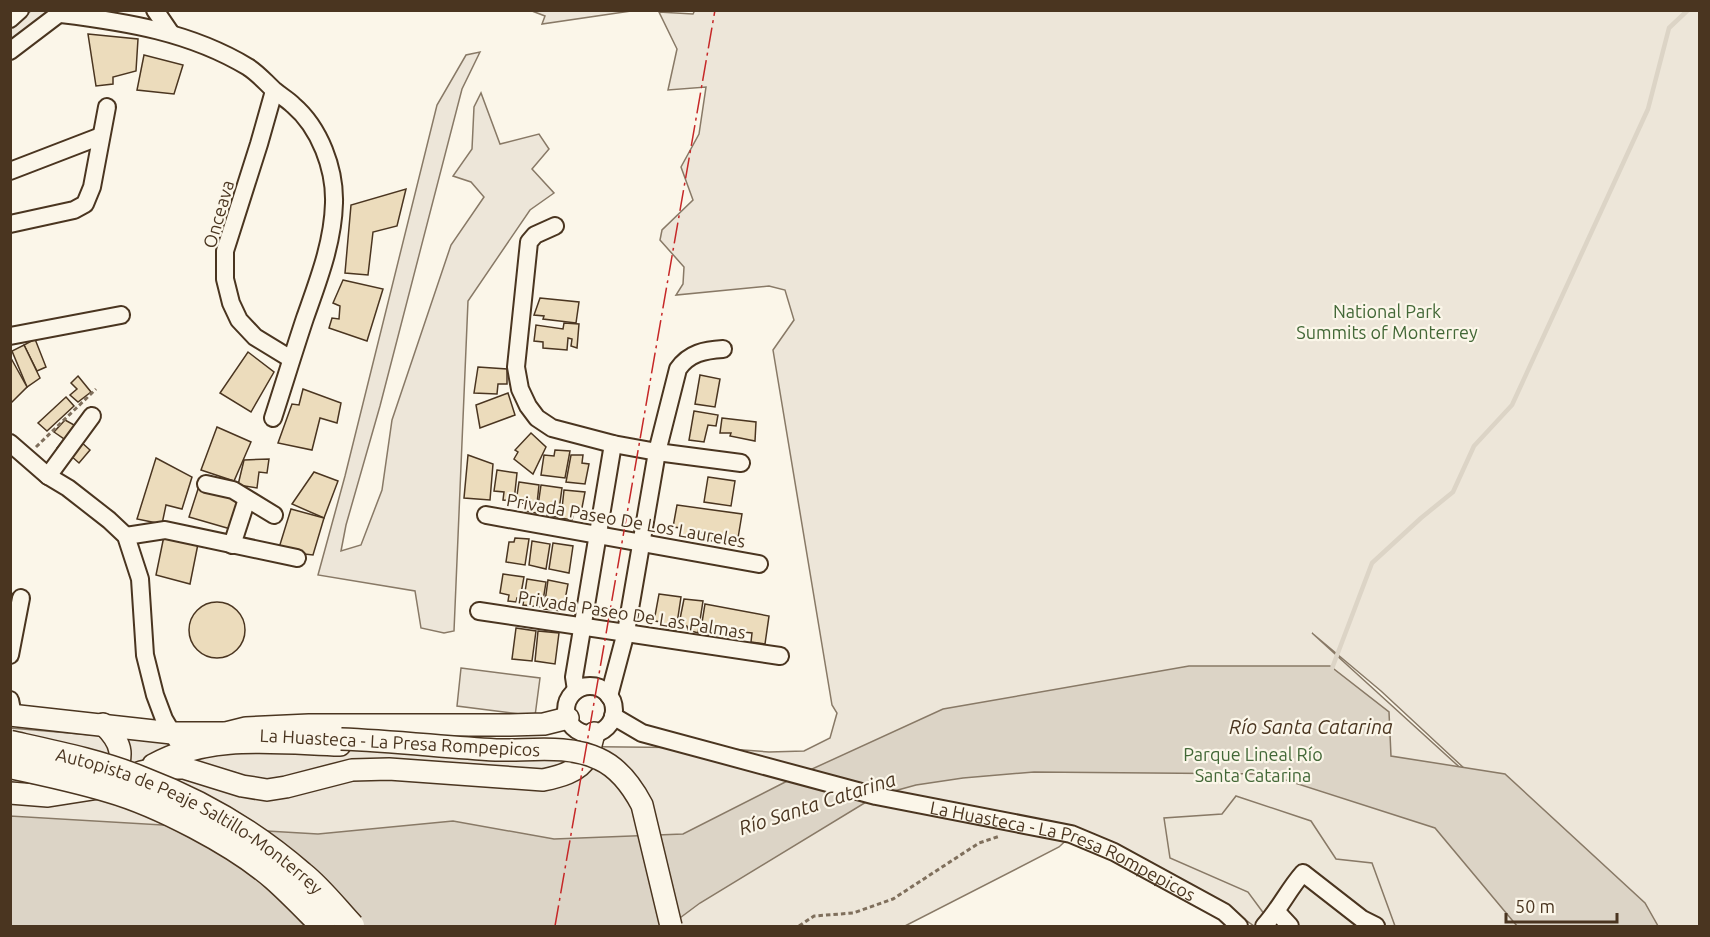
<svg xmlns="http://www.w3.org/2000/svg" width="1710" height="937" viewBox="0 0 1710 937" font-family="Ubuntu,sans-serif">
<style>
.green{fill:#ede6d9;stroke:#887966;stroke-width:1.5;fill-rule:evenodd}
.parking{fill:#ede7d9;stroke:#887966;stroke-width:1.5}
.water{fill:#dcd4c6;stroke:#887966;stroke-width:1.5}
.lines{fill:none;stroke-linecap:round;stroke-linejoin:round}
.stream{stroke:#dcd4c6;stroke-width:4.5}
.building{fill:#ecdcbc;stroke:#4a3520;stroke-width:1.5}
.minor-casing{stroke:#4a3520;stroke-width:20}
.major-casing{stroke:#4a3520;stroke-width:24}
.path{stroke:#7f6f5c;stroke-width:3;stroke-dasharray:4.5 3;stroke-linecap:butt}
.minor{stroke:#fbf6e9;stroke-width:16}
.major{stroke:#fbf6e9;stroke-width:21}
.major-bridge-casing{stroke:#4a3520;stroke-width:24;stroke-linecap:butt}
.highway-bridge-casing{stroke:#4a3520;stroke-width:27;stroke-linecap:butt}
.major-bridge{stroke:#fbf6e9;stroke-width:21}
.highway-bridge{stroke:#fbf6e9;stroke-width:24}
.power{stroke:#c62828;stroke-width:1.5;stroke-dasharray:21 4.5 3 4.5;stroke-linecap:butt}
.labels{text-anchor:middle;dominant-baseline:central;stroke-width:4.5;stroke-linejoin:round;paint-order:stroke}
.street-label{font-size:18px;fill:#4a3520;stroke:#fbf6e9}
.park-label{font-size:18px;fill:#436837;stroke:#fbf6e9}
.water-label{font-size:20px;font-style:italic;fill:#4a3520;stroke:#fbf6e9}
</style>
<rect width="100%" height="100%" fill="#fbf6e9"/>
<g class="green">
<path d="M 695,10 L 1699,11 L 1699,926 L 1254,926 L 1240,916 L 1076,831 L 1059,847 L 905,926 L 11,926 L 11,728 L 172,742 L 717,748 L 769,752 L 804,751 L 830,738 L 837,713 L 832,705 L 773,350 L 794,320 L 785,290 L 769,286 L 676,295 L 683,284 L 684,267 L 660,240 L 662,230 L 693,200 L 681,167 L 699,134 L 706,87 L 668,90 L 677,49 L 659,12 L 693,14 ZM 1312,633 L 1381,691 L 1566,863 L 1566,864 Z"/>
<path d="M 31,11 L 49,11 L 11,40 L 11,27 Z"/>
<path d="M 532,11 L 631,11 L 542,24 L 545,16 Z"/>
<path d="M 480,52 L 462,89 L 380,406 L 346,525 L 341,551 L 361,545 L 382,490 L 392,420 L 451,245 L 484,197 L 471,182 L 453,176 L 472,149 L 474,107 L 481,93 L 500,144 L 539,134 L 549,149 L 532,169 L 554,193 L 530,210 L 468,301 L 454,631 L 444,633 L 421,628 L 415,591 L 318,575 L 345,476 L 437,105 L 466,55 Z"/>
<path d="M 461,668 L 540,678 L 535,716 L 457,706 Z"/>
</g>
<path class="parking" d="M 1236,796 L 1311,821 L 1336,859 L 1372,863 L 1395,926 L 1273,926 L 1248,892 L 1170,858 L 1164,818 L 1222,814 Z"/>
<path class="water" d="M 1189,666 L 1330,666 L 1389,712 L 1391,756 L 1505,774 L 1645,903 L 1658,926 L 1517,926 L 1435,828 L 1267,774 L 1034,772 L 963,778 L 916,785 L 876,796 L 700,903 L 669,926 L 11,926 L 10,816 L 318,834 L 453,821 L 554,839 L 683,834 L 799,775 L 943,709 Z"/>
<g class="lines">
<path class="stream" d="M 1331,671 L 1372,563 L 1421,518 L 1453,492 L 1474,446 L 1512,405 L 1648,109 L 1669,28 L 1688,10"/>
</g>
<g class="building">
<path d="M 88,34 L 138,39 L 136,71 L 113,77 L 113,84 L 96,86 Z"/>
<path d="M 144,55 L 183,65 L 174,94 L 137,90 Z"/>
<path d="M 406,189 L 397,226 L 373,232 L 368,275 L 345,273 L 351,205 Z"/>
<path d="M 343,280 L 383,289 L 367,341 L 329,328 L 332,318 L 339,319 L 340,306 L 333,303 Z"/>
<path d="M 540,298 L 579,302 L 576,323 L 543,319 L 544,316 L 534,315 Z"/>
<path d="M 564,323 L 579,324 L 577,348 L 571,346 L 572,339 L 568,338 L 567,350 L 543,348 L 543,342 L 534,341 L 536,325 L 563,329 Z"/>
<path d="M 35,339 L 46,367 L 37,371 L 24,345 Z"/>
<path d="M 24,345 L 40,378 L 27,387 L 12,351 Z"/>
<path d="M 248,352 L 274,372 L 251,412 L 220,393 Z"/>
<path d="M 12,360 L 27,387 L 10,404 L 10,362 Z"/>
<path d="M 478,367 L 507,369 L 507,384 L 498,384 L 497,394 L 474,393 Z"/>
<path d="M 700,375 L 720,379 L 715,407 L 695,404 Z"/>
<path d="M 78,376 L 91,392 L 78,402 L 70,395 L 77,389 L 71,383 Z"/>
<path d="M 303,389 L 341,403 L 337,423 L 320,418 L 312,450 L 278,443 L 292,404 L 299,405 Z"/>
<path d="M 508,393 L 515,415 L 480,428 L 476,405 Z"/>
<path d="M 66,397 L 74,406 L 47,431 L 38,423 Z"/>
<path d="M 694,411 L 718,415 L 716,426 L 708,425 L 704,442 L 689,440 Z"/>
<path d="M 722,418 L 756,422 L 755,441 L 730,436 L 731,433 L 720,433 Z"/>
<path d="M 65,420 L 76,426 L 64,452 L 57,448 L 64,439 L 54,432 Z"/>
<path d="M 217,427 L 251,442 L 234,481 L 201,470 Z"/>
<path d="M 531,433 L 546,447 L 533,474 L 514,459 L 518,452 L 515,450 Z"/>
<path d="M 80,441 L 90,450 L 79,463 L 70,455 Z"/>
<path d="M 555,450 L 570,451 L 565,478 L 541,475 L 544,455 L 554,456 Z"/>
<path d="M 468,455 L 493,464 L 490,500 L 464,498 Z"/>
<path d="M 571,455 L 583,455 L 582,463 L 589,464 L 585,484 L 566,482 Z"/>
<path d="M 156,458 L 192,477 L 182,509 L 166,505 L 162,524 L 137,519 Z"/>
<path d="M 269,459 L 267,473 L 259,472 L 257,488 L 238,485 L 244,460 Z"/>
<path d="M 497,470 L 517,473 L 514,501 L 503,500 L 504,492 L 494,491 Z"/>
<path d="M 314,472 L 338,481 L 324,518 L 292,504 Z"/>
<path d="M 708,477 L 735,481 L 731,506 L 704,502 Z"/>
<path d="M 519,482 L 539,485 L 536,513 L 525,511 L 526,504 L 516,502 Z"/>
<path d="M 200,483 L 242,497 L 234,530 L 189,517 Z"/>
<path d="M 541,485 L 562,488 L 558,517 L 547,515 L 547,507 L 538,506 Z"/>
<path d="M 564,490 L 585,492 L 581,513 L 574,513 L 572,520 L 561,518 Z"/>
<path d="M 677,505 L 742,514 L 737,544 L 725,543 L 726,535 L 714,533 L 713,541 L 702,539 L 703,533 L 691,530 L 690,536 L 680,535 L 681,528 L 673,527 Z"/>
<path d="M 291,509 L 324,518 L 313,555 L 278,551 Z"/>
<path d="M 165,531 L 199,539 L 190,584 L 156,575 Z"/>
<path d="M 515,538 L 529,539 L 525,565 L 506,562 L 509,542 L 514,542 Z"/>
<path d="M 532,541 L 550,544 L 546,569 L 529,565 Z"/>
<path d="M 553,543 L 573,546 L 569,573 L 549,569 Z"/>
<path d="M 503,574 L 524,577 L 520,599 L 517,598 L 516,602 L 508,601 L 509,595 L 500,593 Z"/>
<path d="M 527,579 L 546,582 L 542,607 L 523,605 Z"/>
<path d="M 548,580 L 568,584 L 563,611 L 544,609 Z"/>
<path d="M 659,594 L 681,597 L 676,630 L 663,629 L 663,622 L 654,621 Z"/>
<path d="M 684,599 L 703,601 L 698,633 L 688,630 L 687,626 L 679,624 Z"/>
<circle cx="217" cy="630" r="28"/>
<path d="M 705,604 L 769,616 L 765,644 L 751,642 L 752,633 L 743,632 L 741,641 L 729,638 L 731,629 L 721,628 L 719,638 L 708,636 L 709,630 L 701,629 Z"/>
<path d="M 516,628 L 536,631 L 532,661 L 512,659 Z"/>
<path d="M 538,631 L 559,633 L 555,664 L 535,661 Z"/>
</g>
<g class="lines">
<defs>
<g id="minor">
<path d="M 58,10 L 61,14 C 126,22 190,32 248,67 C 259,74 266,83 275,91 C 281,96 288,100 293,105 C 320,128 335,169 334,203 C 333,243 318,281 305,318 C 294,351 284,384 273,418"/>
<path d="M 155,10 L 170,32"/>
<path d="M 10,19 L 20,10"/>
<path d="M 10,51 L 64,10"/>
<path d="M 274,91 L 259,144 L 225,251 L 225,279 L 231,303 L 239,320 L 255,337 L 291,359"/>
<path d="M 10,171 L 101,136"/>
<path d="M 10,224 L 74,210 L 85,204 L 92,187 L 107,107"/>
<path d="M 555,226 L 535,235 L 529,242 L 516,367 L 520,389 L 528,406 L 537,418 L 552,428 L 613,444 L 657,452 L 678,369 C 689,353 705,350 723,349"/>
<path d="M 10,336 L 121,315"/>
<path d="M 10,443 L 48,476 L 68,488 L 109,520 L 126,536 L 140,579 L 145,655 L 155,695 L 164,719 L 177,741"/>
<path d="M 48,476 L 92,416"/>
<path d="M 206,484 L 233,490 L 274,515"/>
<path d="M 486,515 L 759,564"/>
<path d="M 126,536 L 165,530 L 297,558"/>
<path d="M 232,545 L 247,499"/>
<path d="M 479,611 L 780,656"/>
<path d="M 10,655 L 21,598"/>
<circle cx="590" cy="710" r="24"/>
<path d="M 576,690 L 574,677 L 613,444"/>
<path d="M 609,696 L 626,632 L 657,452 L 741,463"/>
<path d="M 10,700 L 13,715"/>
<path id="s1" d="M 613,716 L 642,733 L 876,796 L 1071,834 L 1114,852 L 1224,912 L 1239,926"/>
<path d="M 1277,912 L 1290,926"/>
<path d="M 1264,926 C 1279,910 1288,890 1303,873 L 1362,919 L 1376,926"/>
</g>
<g id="major">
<path d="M 10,715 L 172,733 L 223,733"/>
<path d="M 103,724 C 125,746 123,755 112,783"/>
<path d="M 226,733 L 246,728 L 309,725 L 510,725 L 544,724 L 568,718"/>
<path d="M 153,765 C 210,733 277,743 340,745"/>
<path d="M 141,772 L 160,768 L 184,768 L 242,786 L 267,790 L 286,787 L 352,770 L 389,769 L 543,780 C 558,777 579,772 587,757 C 590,750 592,741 594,733"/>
<path d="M 10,793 L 48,796 L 99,788"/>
</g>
</defs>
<use href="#minor" class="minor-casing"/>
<use href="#major" class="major-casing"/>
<g class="path">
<path d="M 36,447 L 96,389"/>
<path d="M 799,926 L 814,916 L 853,913 L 893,899 L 979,843 L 1000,836"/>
</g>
<use href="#minor" class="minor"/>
<use href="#major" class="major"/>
<defs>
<path id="major-bridge" d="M 341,739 C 393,741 444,747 496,750 C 530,751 568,744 599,759 C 619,768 632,786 642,805 L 671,926"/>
<g id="highway-bridge">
<path id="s2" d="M 10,743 C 55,753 100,762 142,779 C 200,801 255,833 302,874 C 321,889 336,909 352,926"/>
<path d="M 10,766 C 43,773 76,780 109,790 C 158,804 235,844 274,878 C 291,893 307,910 323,926"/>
</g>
</defs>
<use href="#major-bridge" class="major-bridge-casing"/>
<use href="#highway-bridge" class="highway-bridge-casing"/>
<use href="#major-bridge" class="major-bridge"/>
<use href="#highway-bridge" class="highway-bridge"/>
<path class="power" d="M 555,926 L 715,10"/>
</g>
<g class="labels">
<g class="street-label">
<text transform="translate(218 214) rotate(-74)">Onceava</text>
<text transform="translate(626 520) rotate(10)">Privada Paseo De Los Laureles</text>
<text transform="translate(632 614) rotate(9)">Privada Paseo De Las Palmas</text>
<text transform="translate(400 742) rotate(3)">La Huasteca - La Presa Rompepicos</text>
<text stroke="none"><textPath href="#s2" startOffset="198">Autopista de Peaje Saltillo-Monterrey</textPath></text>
<text stroke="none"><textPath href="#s1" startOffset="472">La Huasteca - La Presa Rompepicos</textPath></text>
</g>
<g class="park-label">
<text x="1387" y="311">National Park<tspan x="1387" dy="21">Summits of Monterrey</tspan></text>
<text x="1253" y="754">Parque Lineal Río<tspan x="1253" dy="21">Santa Catarina</tspan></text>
</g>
<g class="water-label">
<text x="1311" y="726">Río Santa Catarina</text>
<text transform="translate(817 803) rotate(-18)">Río Santa Catarina</text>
</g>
</g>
<rect width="1710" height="937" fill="none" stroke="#4a3520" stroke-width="24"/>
<path d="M1506 913v9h111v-9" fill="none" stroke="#4a3520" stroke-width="3"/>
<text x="1515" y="913" font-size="18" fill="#4a3520" stroke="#fbf6e9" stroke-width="4.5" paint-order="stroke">50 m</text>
</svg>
